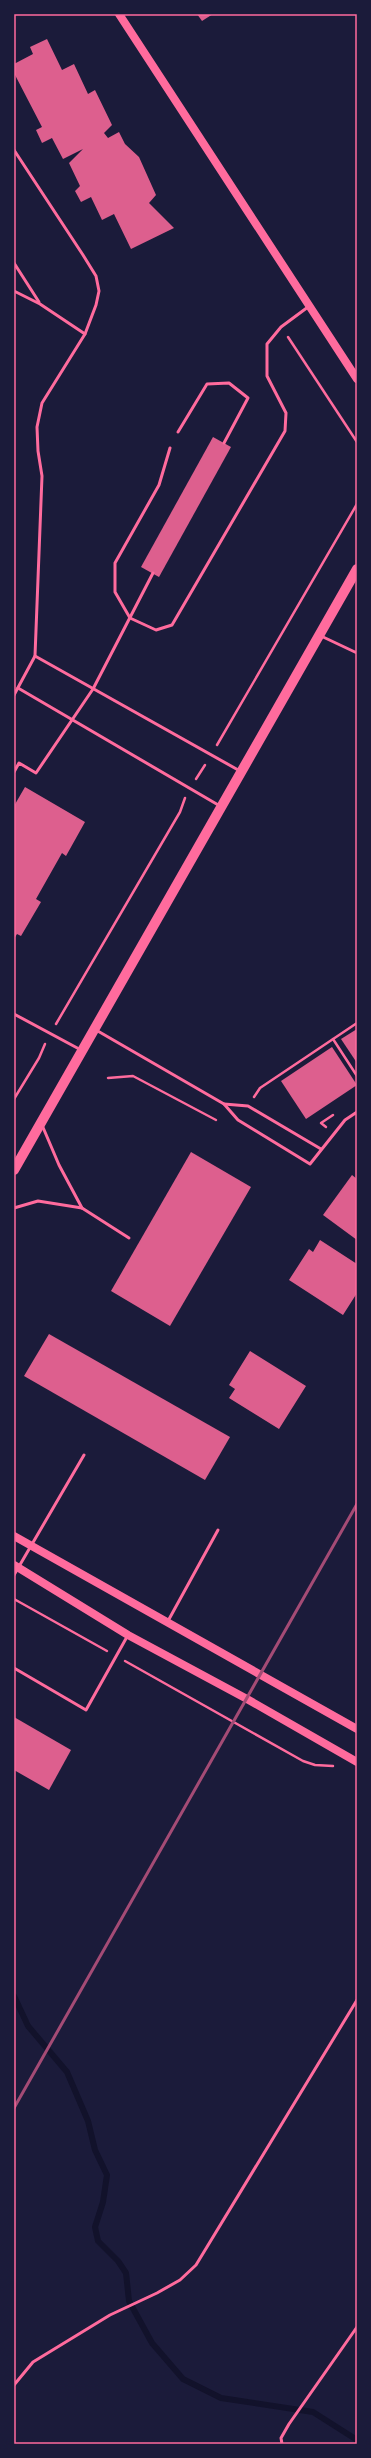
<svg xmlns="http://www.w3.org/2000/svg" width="371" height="2458" viewBox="0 0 371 2458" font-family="'PT Sans Narrow',sans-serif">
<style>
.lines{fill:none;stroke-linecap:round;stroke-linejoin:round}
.stream{stroke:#12122b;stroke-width:6}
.building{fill:#dd5f8e}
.path{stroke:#ff6b9d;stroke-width:2.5}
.service{stroke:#ff6b9d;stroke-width:3}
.secondary{stroke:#ff6b9d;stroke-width:8}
.primary{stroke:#ff6b9d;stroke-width:10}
.rail{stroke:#a44b75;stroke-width:3}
.neatline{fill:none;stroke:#ff6b9d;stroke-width:1.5}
</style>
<rect width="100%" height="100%" fill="#1b1b3a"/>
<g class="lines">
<path class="stream" d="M 14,1996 L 28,2026 L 67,2072 L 88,2121 L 95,2150 L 107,2175 L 103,2202 L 95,2227 L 98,2241 L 118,2261 L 126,2273 L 129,2301 L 152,2343 L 183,2379 L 221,2398 L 313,2412 L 357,2440"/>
</g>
<g class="building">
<path d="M 197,14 L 213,14 L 202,21 Z"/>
<path d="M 47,39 L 62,70 L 74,64 L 88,94 L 95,90 L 112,125 L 104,133 L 108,138 L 119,132 L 125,144 L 139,157 L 156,195 L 149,203 L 174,228 L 131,249 L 114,214 L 102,220 L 91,197 L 81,202 L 75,191 L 80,186 L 69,163 L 83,149 L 63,159 L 52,138 L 42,143 L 36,130 L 42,127 L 14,73 L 14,64 L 33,54 L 30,47 Z"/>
<path d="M 213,437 L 231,447 L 159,577 L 141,567 Z"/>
<path d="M 25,787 L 85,822 L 66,856 L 62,853 L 36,899 L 41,902 L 21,936 L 17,934 L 14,939 L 14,806 Z"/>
<path d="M 357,1029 L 357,1063 L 341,1039 Z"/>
<path d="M 332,1047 L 357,1085 L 306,1119 L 281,1081 Z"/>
<path d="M 191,1152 L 251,1187 L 170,1326 L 111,1291 Z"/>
<path d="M 352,1175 L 357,1179 L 357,1240 L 323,1215 Z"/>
<path d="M 320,1240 L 357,1264 L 357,1293 L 343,1315 L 289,1280 L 309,1249 L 313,1252 Z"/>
<path d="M 49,1334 L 230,1437 L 205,1480 L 24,1376 Z"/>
<path d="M 250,1351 L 306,1386 L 279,1429 L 229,1398 L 235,1389 L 229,1385 Z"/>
<path d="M 14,1717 L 71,1750 L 49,1790 L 14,1770 Z"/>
</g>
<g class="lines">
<g class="path">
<path d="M 288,337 L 357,442"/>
<path d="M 217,745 L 357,504"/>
<path d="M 196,779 L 205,765"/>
<path d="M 56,1024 L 180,812 L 185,798"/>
<path d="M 333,1039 L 357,1076"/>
<path d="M 108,1078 L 133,1076 L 216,1120"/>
<path d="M 254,1097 L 260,1088 L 357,1023"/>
<path d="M 14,1099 L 39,1058 L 45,1044"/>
<path d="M 326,1127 L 321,1123 L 333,1115"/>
<path d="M 14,1599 L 107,1651"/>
<path d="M 125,1661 L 303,1761 L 315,1765 L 333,1766"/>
</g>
<g class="service">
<path d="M 14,150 L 83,255 L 96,276 L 99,291 L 96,305 L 85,334 L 42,403 L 37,427 L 38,451 L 42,476 L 35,656 L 14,695"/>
<path d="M 14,263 L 39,302"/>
<path d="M 14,291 L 40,304 L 85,334"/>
<path d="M 178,432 L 207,384 L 229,383 L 248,398 L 224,443"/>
<path d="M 170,448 L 159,485 L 115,563 L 115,592 L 130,618 L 156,630 L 172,625 L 285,431 L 286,413 L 267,376 L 267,344 L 281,327 L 308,307"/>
<path d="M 321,636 L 357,653"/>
<path d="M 35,656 L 240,771"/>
<path d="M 18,688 L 220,806"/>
<path d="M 14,772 L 19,763 L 36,773 L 93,689 L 153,573"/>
<path d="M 14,1014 L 81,1050"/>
<path d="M 96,1030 L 224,1104 L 238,1120 L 310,1164 L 345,1120 L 357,1112"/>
<path d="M 224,1104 L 248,1106 L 321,1149"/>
<path d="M 42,1125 L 59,1165 L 82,1208"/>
<path d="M 14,1208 L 38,1201 L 82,1208 L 129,1238"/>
<path d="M 14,1575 L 84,1455"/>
<path d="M 168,1621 L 218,1530"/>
<path d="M 14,1668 L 86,1710 L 128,1635"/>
<path d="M 14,2385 L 33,2362 L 110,2315 L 157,2293 L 180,2280 L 196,2265 L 357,2000"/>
<path d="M 282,2444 L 281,2438 L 289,2424 L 357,2327"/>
</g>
<g class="secondary">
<path d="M 119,14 L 357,379"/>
<path d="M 14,1536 L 357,1729"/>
<path d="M 14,1565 L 128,1635 L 247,1699 L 357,1762"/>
</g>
<path class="primary" d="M 14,1170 L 357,569"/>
<path class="rail" d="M 14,2108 L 357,1504"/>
</g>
<rect width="371" height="2458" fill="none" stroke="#1b1b3a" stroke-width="30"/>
<rect x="15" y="15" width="341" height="2428" class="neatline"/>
</svg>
